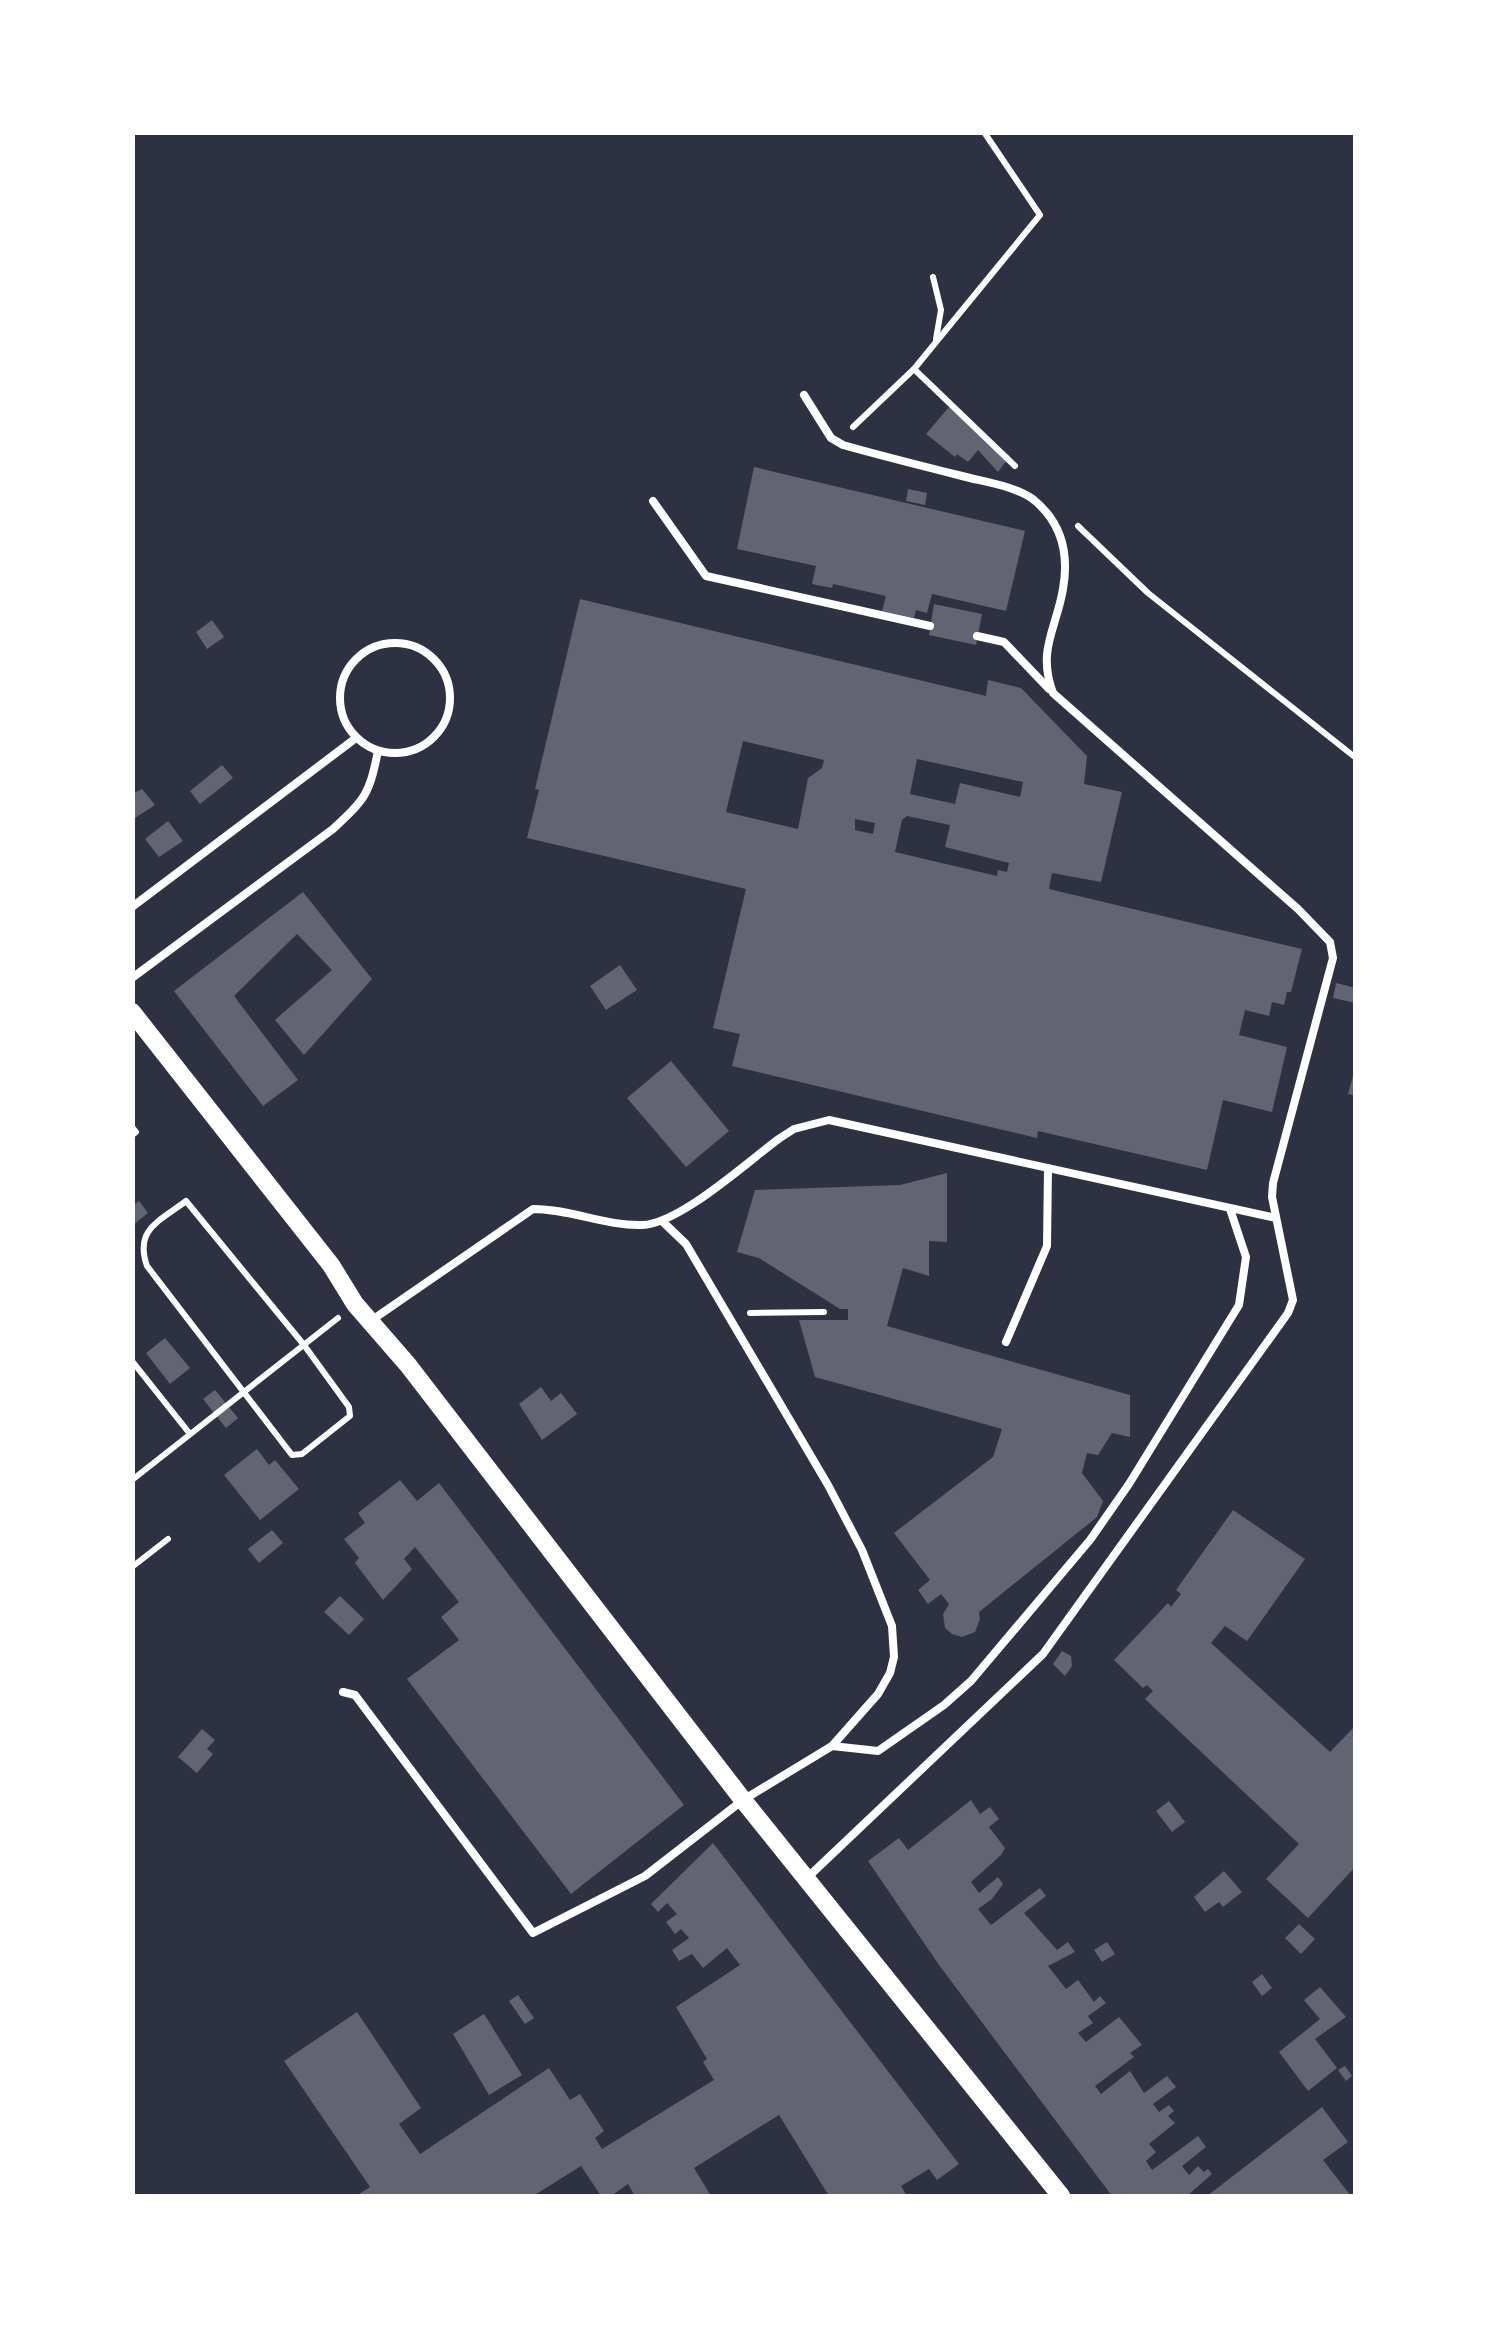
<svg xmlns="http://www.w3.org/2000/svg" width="1488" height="2329" viewBox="0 0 1488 2329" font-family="Commissioner,sans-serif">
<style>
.building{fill:#626471;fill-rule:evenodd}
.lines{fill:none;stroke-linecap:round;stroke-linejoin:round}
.path{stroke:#fff;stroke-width:6}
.service{stroke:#fff;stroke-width:8}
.tertiary{stroke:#fff;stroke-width:18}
</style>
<rect width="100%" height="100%" fill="#2d3142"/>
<g class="building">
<path d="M 949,407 L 1010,456 L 998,472 L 978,450 L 968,462 L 957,454 L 955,457 L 926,434 Z"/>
<path d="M 754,467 L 1025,531 L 1006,611 L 932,594 L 927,613 L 916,610 L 914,618 L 882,611 L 886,596 L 833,584 L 832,588 L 812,584 L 816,566 L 737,549 Z"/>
<path d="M 908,489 L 927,493 L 925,505 L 906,501 Z"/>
<path d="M 580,599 L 986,696 L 988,680 L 1021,688 L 1087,756 L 1084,784 L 1122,792 L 1101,882 L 1052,873 L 1049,889 L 1302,949 L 1291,992 L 1287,992 L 1284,1005 L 1272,1002 L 1269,1016 L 1245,1010 L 1239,1035 L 1287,1047 L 1272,1112 L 1223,1100 L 1207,1170 L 1038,1131 L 1037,1138 L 732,1066 L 740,1034 L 713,1028 L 746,889 L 527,838 L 539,790 L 535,789 ZM 743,741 L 824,760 L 822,768 L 808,778 L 798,829 L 726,812 ZM 917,759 L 1023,782 L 1020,797 L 960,783 L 955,804 L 910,794 ZM 907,816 L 950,825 L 945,847 L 1009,863 L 1007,872 L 998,870 L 997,876 L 895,852 L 902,820 ZM 855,819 L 875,823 L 873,834 L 855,830 Z"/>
<path d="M 934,604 L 982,614 L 976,645 L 929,635 Z"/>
<path d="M 212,620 L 224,637 L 207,649 L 196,632 Z"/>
<path d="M 222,765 L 233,778 L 200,804 L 190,791 Z"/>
<path d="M 142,789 L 155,805 L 132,820 L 132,794 Z"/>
<path d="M 168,821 L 183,841 L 159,857 L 145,839 Z"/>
<path d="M 303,892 L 372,979 L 304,1055 L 275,1020 L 332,970 L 297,934 L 234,996 L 298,1080 L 263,1106 L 174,991 Z"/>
<path d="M 620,965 L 637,990 L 606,1010 L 590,986 Z"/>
<path d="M 1336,983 L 1356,988 L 1356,1003 L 1333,998 Z"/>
<path d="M 671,1061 L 729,1131 L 686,1167 L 627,1098 Z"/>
<path d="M 1354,1072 L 1356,1072 L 1356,1096 L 1348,1094 Z"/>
<path d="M 947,1173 L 947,1242 L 929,1241 L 929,1276 L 903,1268 L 887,1326 L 1130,1395 L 1130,1437 L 1112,1433 L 1098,1455 L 1087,1453 L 1082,1473 L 1103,1501 L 1097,1517 L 979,1612 L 980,1619 L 975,1632 L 962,1637 L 952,1634 L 945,1628 L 943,1614 L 949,1604 L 941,1594 L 928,1604 L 918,1590 L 930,1580 L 894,1533 L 993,1457 L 1002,1429 L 815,1377 L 799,1320 L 848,1320 L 848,1309 L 840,1309 L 759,1258 L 737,1252 L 755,1190 L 900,1185 Z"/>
<path d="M 139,1201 L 148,1213 L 132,1226 L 132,1206 Z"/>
<path d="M 165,1338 L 190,1368 L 170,1384 L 146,1353 Z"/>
<path d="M 541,1387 L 551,1401 L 561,1393 L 577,1414 L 542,1440 L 519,1404 Z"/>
<path d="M 215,1390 L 238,1418 L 226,1428 L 203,1399 Z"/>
<path d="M 257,1449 L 269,1465 L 275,1460 L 299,1489 L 260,1520 L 224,1475 Z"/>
<path d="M 400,1480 L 417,1501 L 439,1483 L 684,1805 L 571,1894 L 407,1679 L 459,1640 L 441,1617 L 459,1602 L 415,1547 L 404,1559 L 412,1569 L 383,1600 L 355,1563 L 359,1558 L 344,1539 L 365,1523 L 358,1513 Z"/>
<path d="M 1233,1510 L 1305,1559 L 1247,1641 L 1225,1626 L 1211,1643 L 1330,1752 L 1356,1725 L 1356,1866 L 1308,1918 L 1266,1879 L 1299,1844 L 1145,1699 L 1153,1691 L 1147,1685 L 1143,1688 L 1114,1660 L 1168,1603 L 1171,1607 L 1181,1594 L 1176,1590 Z"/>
<path d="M 272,1530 L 283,1543 L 259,1563 L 248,1549 Z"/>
<path d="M 340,1596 L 364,1619 L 349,1635 L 324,1612 Z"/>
<path d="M 1062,1651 L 1071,1656 L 1072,1666 L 1065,1676 L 1053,1664 Z"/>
<path d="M 202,1729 L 215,1740 L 207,1749 L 213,1754 L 197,1773 L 178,1757 Z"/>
<path d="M 971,1800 L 980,1814 L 990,1807 L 999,1819 L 989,1827 L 1005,1848 L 1001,1855 L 971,1882 L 979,1893 L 998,1877 L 1003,1884 L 992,1899 L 978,1909 L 991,1925 L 1040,1888 L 1046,1896 L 1024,1913 L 1057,1950 L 1068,1942 L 1075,1952 L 1048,1966 L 1066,1989 L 1078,1980 L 1094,2002 L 1100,1996 L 1106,2003 L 1088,2016 L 1093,2023 L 1078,2033 L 1086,2042 L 1119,2017 L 1142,2045 L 1130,2053 L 1134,2057 L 1095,2086 L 1101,2094 L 1130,2071 L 1144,2093 L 1167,2076 L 1176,2087 L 1153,2104 L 1159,2112 L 1169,2105 L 1174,2111 L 1168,2116 L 1175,2123 L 1149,2144 L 1156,2152 L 1146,2161 L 1152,2170 L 1198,2136 L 1206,2147 L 1182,2166 L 1189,2175 L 1198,2166 L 1204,2172 L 1208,2169 L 1212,2174 L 1187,2196 L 1112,2196 L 939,1965 L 868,1861 L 899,1838 L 908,1850 Z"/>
<path d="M 1169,1801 L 1185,1822 L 1172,1832 L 1156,1811 Z"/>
<path d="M 713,1843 L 959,2164 L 937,2180 L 929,2169 L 901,2186 L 907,2196 L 829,2196 L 779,2115 L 694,2168 L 711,2196 L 635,2196 L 628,2184 L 611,2196 L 601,2196 L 581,2166 L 533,2196 L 356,2196 L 370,2187 L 284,2061 L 357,2012 L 421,2108 L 399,2124 L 420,2154 L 549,2068 L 570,2100 L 580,2094 L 604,2131 L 595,2138 L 602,2149 L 714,2080 L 703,2062 L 707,2059 L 676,2007 L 740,1965 L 727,1948 L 703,1968 L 692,1954 L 679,1961 L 672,1950 L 689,1938 L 681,1929 L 675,1934 L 666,1922 L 677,1914 L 667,1903 L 658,1912 L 651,1904 Z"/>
<path d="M 1224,1871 L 1242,1892 L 1223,1907 L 1219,1902 L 1205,1912 L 1194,1897 Z"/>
<path d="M 1299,1924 L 1315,1939 L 1301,1954 L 1285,1938 Z"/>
<path d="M 1107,1942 L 1115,1954 L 1102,1962 L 1094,1950 Z"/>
<path d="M 1262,1974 L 1272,1988 L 1262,1996 L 1252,1982 Z"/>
<path d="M 1320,1987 L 1346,2017 L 1315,2039 L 1337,2068 L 1308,2091 L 1279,2052 L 1320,2019 L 1304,2000 Z"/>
<path d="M 518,1995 L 534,2018 L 525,2024 L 509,2001 Z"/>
<path d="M 484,2014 L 522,2075 L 489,2095 L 453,2034 Z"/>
<path d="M 1345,2066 L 1352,2076 L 1346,2081 L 1338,2070 Z"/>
<path d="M 1322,2107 L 1348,2142 L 1323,2160 L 1351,2196 L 1207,2196 Z"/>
</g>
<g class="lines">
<g class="path">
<path d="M 984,132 L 1040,215 L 914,369 L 1015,466"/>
<path d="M 933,277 L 941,310 L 936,339"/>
<path d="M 853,427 L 914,369"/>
<path d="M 1078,526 L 1148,593 L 1356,758"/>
<path d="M 132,1127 L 136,1132 L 132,1135"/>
<path d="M 186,1201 L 304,1345 L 349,1407 L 350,1416 L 302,1454 L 292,1455 L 147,1266 C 134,1229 160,1221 186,1201 Z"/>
<path d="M 750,1313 L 824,1312"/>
<path d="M 132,1361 L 190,1434"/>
<path d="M 132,1480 L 338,1318"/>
<path d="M 132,1567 L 168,1539"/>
</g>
<g class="service">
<path d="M 804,395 L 831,438 L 843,445 C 882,456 922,466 962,476 C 984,482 1016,486 1034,500 C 1062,523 1069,555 1063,589 C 1056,630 1037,650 1053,693 L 1298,909 L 1330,942 L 1333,958 L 1273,1183 L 1272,1197 L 1293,1300 L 1288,1313 L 1043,1654 L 807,1878"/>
<path d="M 653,501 L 706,576 L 930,626"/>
<path d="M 977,636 L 1004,642 L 1049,689"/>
<circle cx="395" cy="698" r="55"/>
<path d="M 132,907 L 356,738"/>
<path d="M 132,978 L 333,829 C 366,798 369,795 378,751"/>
<path d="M 372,1320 L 533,1209 C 571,1209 605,1226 642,1225 C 680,1224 748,1161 780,1138 L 794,1129 L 829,1120 L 1276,1218"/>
<path d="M 1006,1342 L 1047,1246 L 1048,1168"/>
<path d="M 343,1692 L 355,1695 L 533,1933 L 645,1876 L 743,1800 L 832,1746 L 878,1694 L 890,1673 L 894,1657 L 892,1626 L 862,1550 L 828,1485 L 686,1244 L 662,1221"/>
<path d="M 832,1746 L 878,1751 L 944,1705 L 971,1681 L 1090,1540 L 1129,1484 L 1239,1305 L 1246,1257 L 1230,1209"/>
</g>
<path class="tertiary" d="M 132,1012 L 331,1265 L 355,1304 L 408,1365 L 743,1800 L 1061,2196"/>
</g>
<rect width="1488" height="2329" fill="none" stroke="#ffffff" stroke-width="270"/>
</svg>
